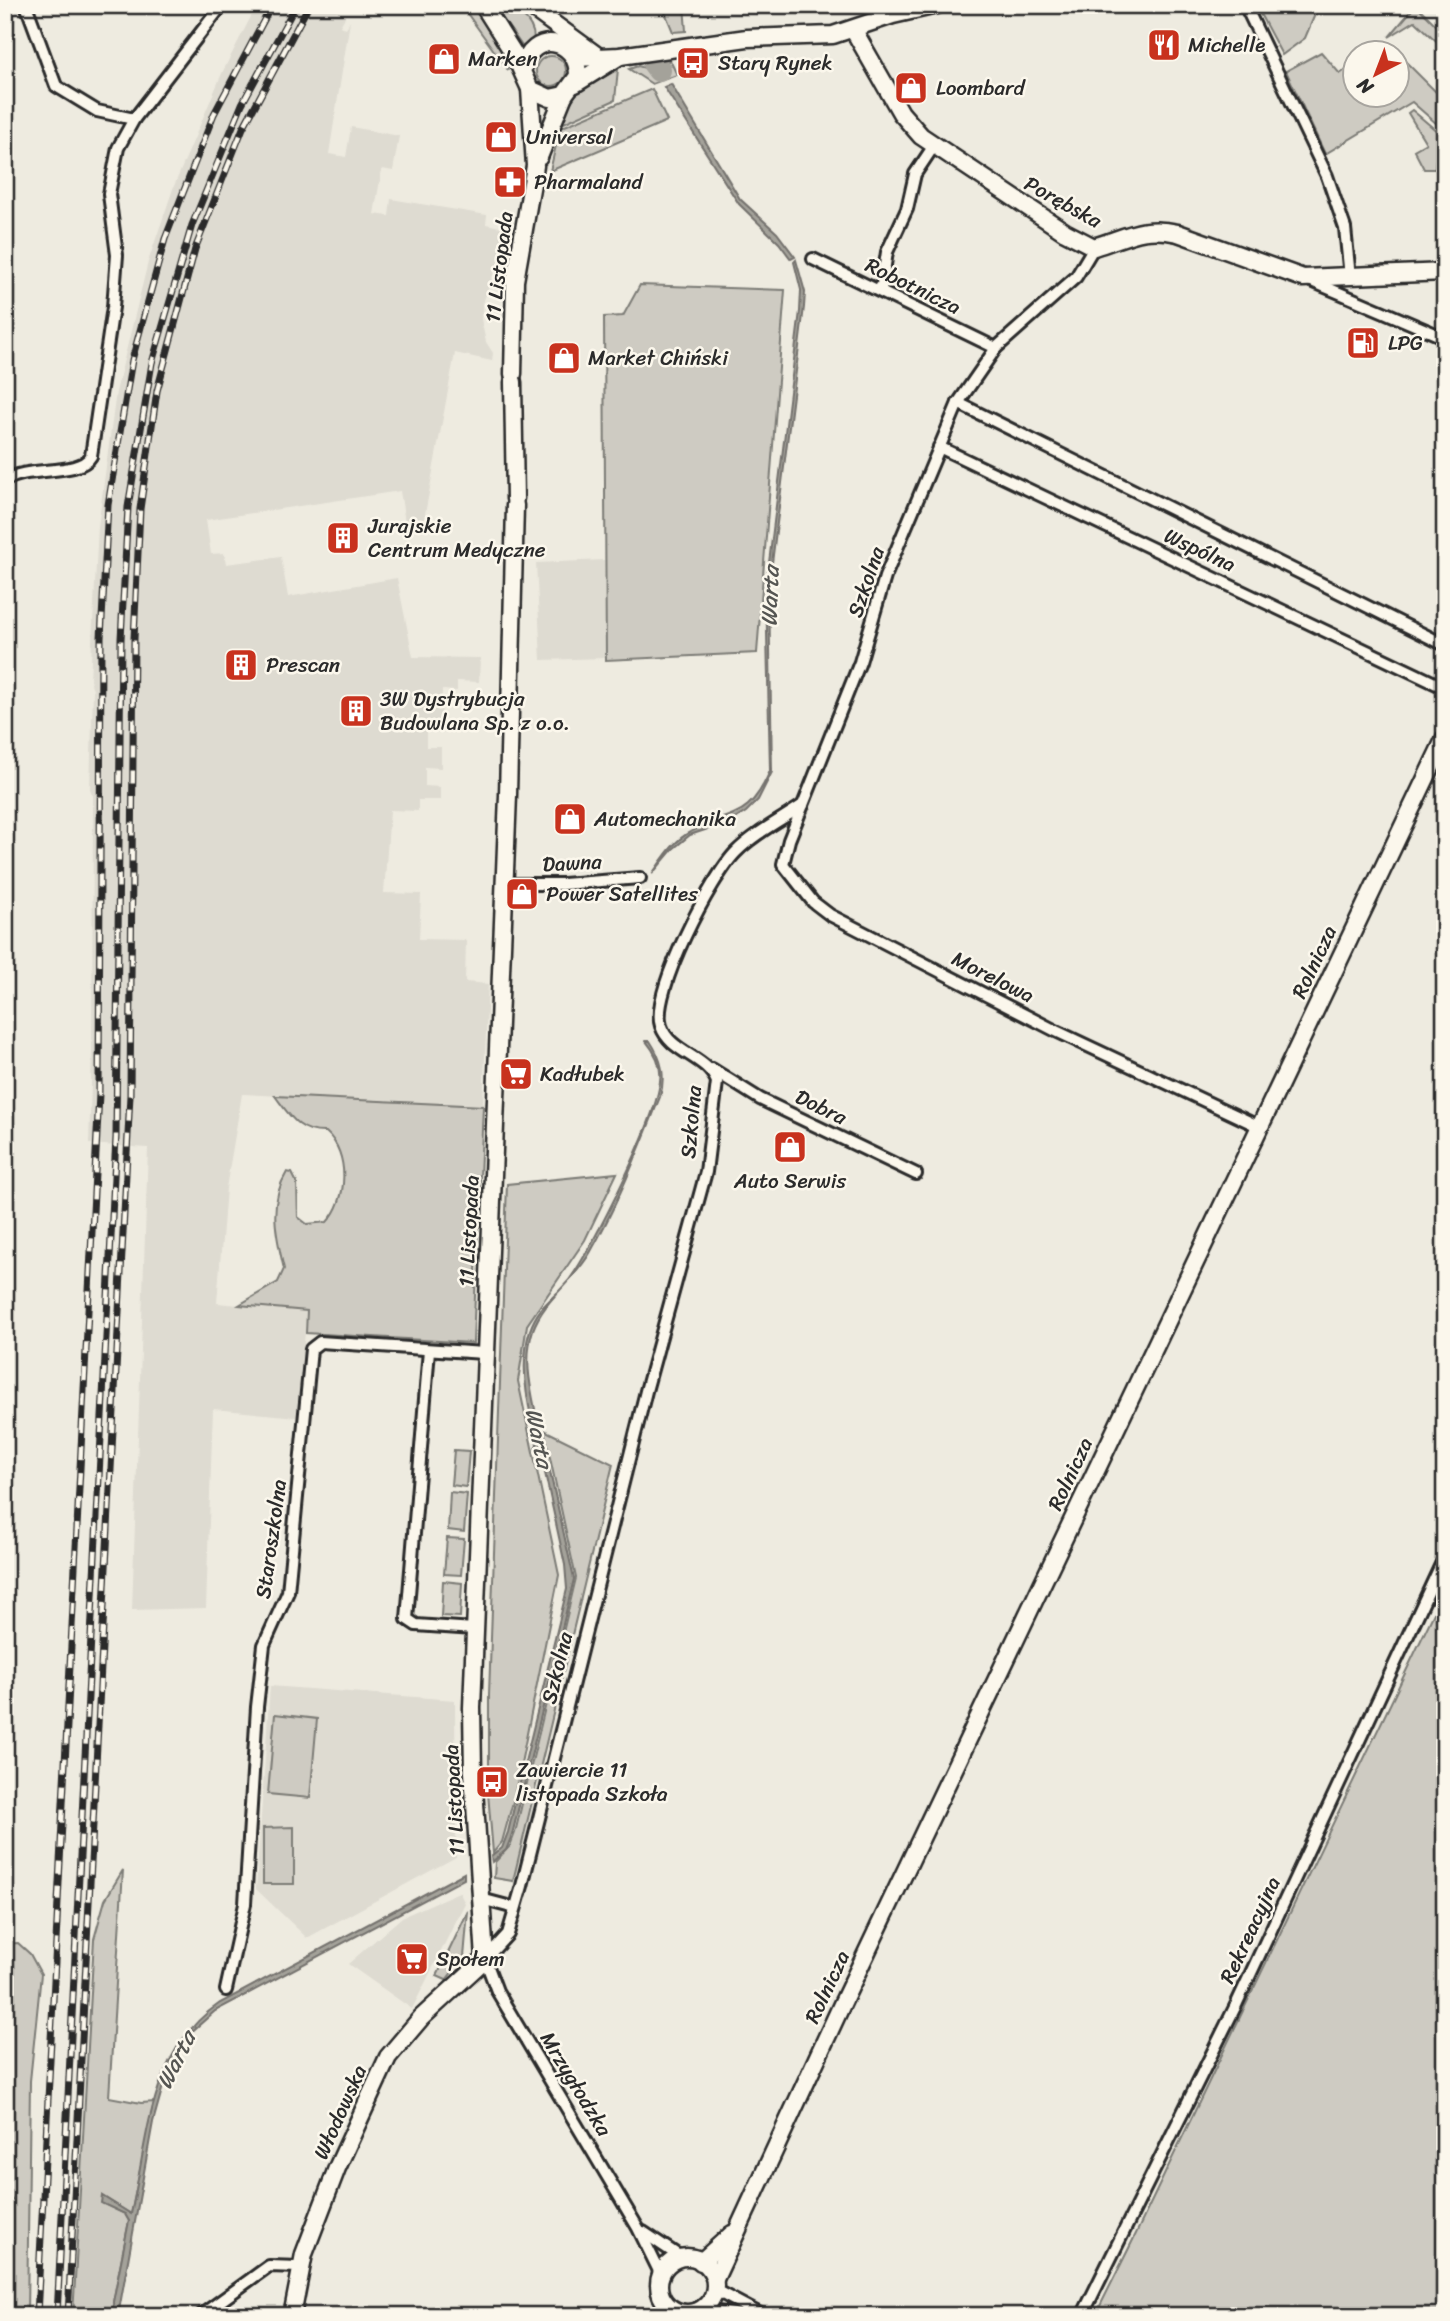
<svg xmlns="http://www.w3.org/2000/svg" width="1450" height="2321" viewBox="0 0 1450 2321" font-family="Sriracha,sans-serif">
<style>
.built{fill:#dedbd1}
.green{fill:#cecbc2;stroke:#7c7b76;stroke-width:2}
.water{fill:#a4a29a;stroke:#74726e;stroke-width:2}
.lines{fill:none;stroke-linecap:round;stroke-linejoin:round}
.river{stroke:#a4a29a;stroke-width:24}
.street-casing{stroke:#2b2b2b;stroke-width:16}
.secondary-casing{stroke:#2b2b2b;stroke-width:21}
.street{stroke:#fbf7ec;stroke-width:10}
.secondary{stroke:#fbf7ec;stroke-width:16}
.rail-casing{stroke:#2b2b2b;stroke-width:7}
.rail{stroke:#fbf7ec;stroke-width:4.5;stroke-dasharray:13;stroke-linecap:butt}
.labels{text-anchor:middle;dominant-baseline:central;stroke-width:5;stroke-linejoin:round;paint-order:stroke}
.poi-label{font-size:21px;fill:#2b2b2b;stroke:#fbf7ec;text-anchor:start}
.street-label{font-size:21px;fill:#2b2b2b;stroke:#fbf7ec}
.water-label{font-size:23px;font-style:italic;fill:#555552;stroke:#fbf7ec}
</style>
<rect width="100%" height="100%" fill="#eeebe0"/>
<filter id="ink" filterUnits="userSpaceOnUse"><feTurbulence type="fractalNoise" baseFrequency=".0143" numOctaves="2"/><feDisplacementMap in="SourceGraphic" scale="14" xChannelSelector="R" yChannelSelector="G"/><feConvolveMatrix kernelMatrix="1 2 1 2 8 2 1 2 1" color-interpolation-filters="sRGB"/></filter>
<g filter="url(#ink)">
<g class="built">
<path d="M 257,5 L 337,5 L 335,9 L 345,17 L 340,26 L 346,29 L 350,21 L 329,154 L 346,157 L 351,127 L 399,136 L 393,171 L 382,169 L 374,214 L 389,216 L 391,199 L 487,215 L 486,224 L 509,229 L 504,262 L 495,269 L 483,303 L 481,319 L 486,342 L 493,353 L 492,361 L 455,353 L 423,525 L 405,522 L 400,491 L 206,520 L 211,554 L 224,553 L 226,564 L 281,557 L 288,597 L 397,578 L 413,657 L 480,658 L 479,682 L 457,681 L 457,691 L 442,690 L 441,728 L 426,728 L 426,747 L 441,747 L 441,768 L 425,767 L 425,786 L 440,787 L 440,800 L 418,800 L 418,811 L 390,810 L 384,893 L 421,894 L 419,939 L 466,940 L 465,982 L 488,984 L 483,1106 L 242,1094 L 226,1188 L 217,1303 L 307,1311 L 297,1417 L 213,1409 L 206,1608 L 132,1610 L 148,1148 L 89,1144 L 92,1053 L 93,796 L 90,789 L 93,690 L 90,680 L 98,527 L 116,392 L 148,262 L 174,186 L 223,71 Z"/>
<path d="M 604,560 L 606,658 L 541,660 L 536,563 Z"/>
<path d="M 270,1686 L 455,1700 L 456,1857 L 307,1938 L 256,1889 Z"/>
<path d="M 459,1892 L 465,1903 L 412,2009 L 348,1964 L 402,1917 Z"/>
</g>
<g class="green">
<path d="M 461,5 L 472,5 C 487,24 502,45 508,70 Z"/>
<path d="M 493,5 C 512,5 535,19 534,41 L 526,47 L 522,46 Z"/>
<path d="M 662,5 L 684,5 L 686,31 L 673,32 Z"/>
<path d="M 1272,5 L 1319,5 L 1305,38 L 1282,55 L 1258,10 Z"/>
<path d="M 1416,5 L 1445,34 L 1445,49 L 1415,21 L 1389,37 Z"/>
<path d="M 1321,52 L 1340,74 L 1355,63 L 1356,94 L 1398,94 L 1399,55 L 1445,101 L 1445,131 L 1412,102 L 1325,154 L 1286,71 Z"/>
<circle cx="551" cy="71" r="15"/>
<path d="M 670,60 L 677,75 L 652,84 L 629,69 L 638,66 L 652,70 Z"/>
<path d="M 618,69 L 615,100 L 557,126 L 578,91 Z"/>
<path d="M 652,89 L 667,121 L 550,171 L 560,128 Z"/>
<path d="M 1412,110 L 1445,138 L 1445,158 L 1436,159 L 1435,169 L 1424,169 L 1414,150 L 1426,143 L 1408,113 Z"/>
<path d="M 640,285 L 785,290 L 757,653 L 606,660 L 604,317 L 623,316 Z"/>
<path d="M 275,1096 L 483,1106 L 473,1343 L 306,1333 L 307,1311 L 239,1305 L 278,1282 L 284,1269 C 276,1236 268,1203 287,1172 L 292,1173 L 297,1183 L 298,1217 L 307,1224 L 327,1222 C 348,1200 350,1153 326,1132 C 299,1133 290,1116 275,1096 Z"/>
<path d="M 617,1173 L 585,1240 L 527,1325 L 518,1381 L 559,1575 L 514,1798 L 502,1842 L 493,1853 L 488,1793 L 496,1792 L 495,1773 L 489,1773 L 489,1695 L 507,1184 Z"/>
<path d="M 544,1430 L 613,1464 L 513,1881 L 494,1878 L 495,1862 L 510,1846 L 515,1833 L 576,1578 Z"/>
<path d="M 454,1450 L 469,1451 L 466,1487 L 451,1485 Z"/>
<path d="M 450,1492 L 467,1494 L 464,1532 L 448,1530 Z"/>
<path d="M 447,1538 L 464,1539 L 461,1575 L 444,1574 Z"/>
<path d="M 443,1581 L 462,1583 L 460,1617 L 441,1616 Z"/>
<path d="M 1445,1590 L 1445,2316 L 1095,2316 L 1132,2242 Z"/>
<path d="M 275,1714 L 317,1719 L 310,1798 L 268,1794 Z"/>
<path d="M 294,1827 L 294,1884 L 263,1884 L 263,1828 Z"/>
<path d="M 123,1870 L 109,2097 L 141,2103 L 154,2102 L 131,2214 L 102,2196 L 102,2203 L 125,2214 L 129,2221 L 113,2302 L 114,2316 L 73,2316 L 94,1939 L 105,1900 Z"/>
<path d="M 468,1911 L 464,1957 L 446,1980 L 437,1976 Z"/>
<path d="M 18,1943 L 30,1954 L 41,1974 L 30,2081 L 27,2316 L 5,2316 L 5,2198 L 12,2200 L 5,2188 L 5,1944 Z"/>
</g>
<g class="water">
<path d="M 671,84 L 740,199 L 777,233 L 795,257 L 791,259 L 779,243 L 739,204 L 664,87 Z"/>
<path d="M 796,260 L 805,292 L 804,307 L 769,587 L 772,772 L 758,800 L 746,812 L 732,821 L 690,835 L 673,849 L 652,874 C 664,857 674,840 692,831 C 733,810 749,820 770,771 L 766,587 L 800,311 L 801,290 L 794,262 Z"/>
<path d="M 646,1041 L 650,1041 C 662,1059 666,1076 660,1097 C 639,1149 618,1204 590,1253 C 574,1281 544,1299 533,1330 C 523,1360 531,1389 537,1419 L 532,1420 C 525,1392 521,1358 530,1330 C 539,1304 554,1299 569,1280 C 593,1248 657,1118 660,1081 C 662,1066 656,1053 646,1041 Z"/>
<path d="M 539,1423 L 574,1579 L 512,1835 L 506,1850 L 492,1862 L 491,1857 L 502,1848 L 508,1832 L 567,1589 L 565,1565 L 542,1459 L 535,1449 L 537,1444 L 533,1424 Z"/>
<path d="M 464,1873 L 464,1879 L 215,2011 L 188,2035 L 165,2079 L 153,2122 L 118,2316 L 114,2316 L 113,2302 L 129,2221 L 125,2214 L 101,2203 L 102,2196 L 131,2214 C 149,2136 148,2052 220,2003 Z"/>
</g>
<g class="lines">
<path class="river" d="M 654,63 L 659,70"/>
<defs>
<g id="street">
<path d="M 26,5 L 56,86 L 97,111 L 134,119"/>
<path d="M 1245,5 L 1327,176 L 1345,228 L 1350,277"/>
<path d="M 1094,247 L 1076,277 L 996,348 L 958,403 L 885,577 L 860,662 L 789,840 L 783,864 L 813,902 L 830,915 L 1056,1031 L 1260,1127"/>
<path d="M 813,259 L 996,348"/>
<path d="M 1309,280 L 1445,338"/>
<path d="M 881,291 L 887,252 L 907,209 L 915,174 L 933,147"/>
<path d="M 958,403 L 1445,645"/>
<path d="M 939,447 L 1445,688"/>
<path d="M 5,481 C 27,465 79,477 91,456 L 113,307 L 117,255 L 109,194 L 118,148 L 134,119 L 222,5"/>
<path d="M 505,884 L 563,884 L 640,878"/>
<path d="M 712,1069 L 760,1099 L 916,1174"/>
<path d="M 429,1350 L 407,1619 L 416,1625 L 474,1629"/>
<path d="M 481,1899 L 515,1908"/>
<path d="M 226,1990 L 245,1904 L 257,1707 L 264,1645 L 288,1592 L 311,1349 L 320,1342 L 484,1353"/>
<path d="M 643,2232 L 682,2258"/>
<path d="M 661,2275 L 638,2228 L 497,1991 L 485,1959 L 508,1934 L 522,1886 L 646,1391 L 706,1172 L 717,1082 C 707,1056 670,1053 661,1026 C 650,993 712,876 736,852 C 755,833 781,820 803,805"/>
<path d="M 715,2290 L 764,2316"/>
<path d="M 701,2310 L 750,2316"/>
<path d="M 200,2316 L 269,2266 L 299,2267"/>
<path d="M 1082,2316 L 1237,2003 L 1445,1556"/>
</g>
<g id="secondary">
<path d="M 483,5 L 514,54 L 530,89 L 550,98 L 564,95 L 578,76 C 578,37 531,30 523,69"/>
<path d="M 528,5 L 599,57"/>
<path d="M 853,29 L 901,113 L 921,136 L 1065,232 L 1094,247 C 1127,237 1143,225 1178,233 L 1303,278 L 1445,272"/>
<path d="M 575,58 L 620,56 L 747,38 L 833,35 L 893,15 L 937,5"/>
<path d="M 575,84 L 620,56"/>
<path d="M 539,157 L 564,95"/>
<path d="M 513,374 L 515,281 L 535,166 L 530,89"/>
<path d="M 513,382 L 515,499"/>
<circle cx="687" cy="2285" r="28"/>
<path d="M 701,2262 L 732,2234"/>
<path d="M 715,2279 L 843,2002 L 1445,738"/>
<path d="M 292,2316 L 304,2254 L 337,2168 L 388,2057 L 421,2018 L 485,1959 L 473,1772 L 472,1708 L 508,795 L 515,505"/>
</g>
</defs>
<use href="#street" class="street-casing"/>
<use href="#secondary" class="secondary-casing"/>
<use href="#street" class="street"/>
<use href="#secondary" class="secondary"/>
<defs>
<g id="rail">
<path d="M 37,2316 L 99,1094 L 101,638 L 108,505 L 132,360 L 165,239 L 214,114 L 272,5"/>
<path d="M 57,2316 L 116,1137 L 121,639 L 128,507 L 152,363 L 192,225 L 242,104 L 296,5"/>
<path d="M 68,2316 L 130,1095 L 134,639 L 140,509 L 157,391 L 195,249 L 243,128 L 309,5"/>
</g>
</defs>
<use href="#rail" class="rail-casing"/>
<use href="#rail" class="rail"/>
</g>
</g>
<defs>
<symbol id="restaurant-square" viewBox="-11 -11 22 22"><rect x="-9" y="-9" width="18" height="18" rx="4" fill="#c8321e" stroke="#fbf7ec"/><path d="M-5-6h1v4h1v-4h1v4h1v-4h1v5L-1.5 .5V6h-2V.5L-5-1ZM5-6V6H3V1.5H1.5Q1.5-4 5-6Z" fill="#fff"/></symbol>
<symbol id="shop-square" viewBox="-11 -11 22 22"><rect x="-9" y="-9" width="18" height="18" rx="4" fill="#c8321e" stroke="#fbf7ec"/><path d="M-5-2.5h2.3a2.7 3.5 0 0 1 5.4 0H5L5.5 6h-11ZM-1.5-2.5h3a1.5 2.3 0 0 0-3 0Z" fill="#fff"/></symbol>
<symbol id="bus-square" viewBox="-11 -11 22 22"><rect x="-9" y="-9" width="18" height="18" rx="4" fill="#c8321e" stroke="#fbf7ec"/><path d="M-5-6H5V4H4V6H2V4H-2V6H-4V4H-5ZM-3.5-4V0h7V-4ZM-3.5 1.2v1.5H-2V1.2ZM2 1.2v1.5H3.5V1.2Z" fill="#fff"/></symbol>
<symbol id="pharmacy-square" viewBox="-11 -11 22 22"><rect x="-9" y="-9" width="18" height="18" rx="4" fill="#c8321e" stroke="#fbf7ec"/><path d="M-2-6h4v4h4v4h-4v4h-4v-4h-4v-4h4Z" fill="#fff"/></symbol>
<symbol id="fuel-square" viewBox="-11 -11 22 22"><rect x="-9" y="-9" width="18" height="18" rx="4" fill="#c8321e" stroke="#fbf7ec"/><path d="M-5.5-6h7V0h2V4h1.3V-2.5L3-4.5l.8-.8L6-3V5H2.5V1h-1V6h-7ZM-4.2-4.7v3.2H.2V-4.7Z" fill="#fff"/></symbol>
<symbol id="building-square" viewBox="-11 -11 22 22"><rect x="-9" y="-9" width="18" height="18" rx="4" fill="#c8321e" stroke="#fbf7ec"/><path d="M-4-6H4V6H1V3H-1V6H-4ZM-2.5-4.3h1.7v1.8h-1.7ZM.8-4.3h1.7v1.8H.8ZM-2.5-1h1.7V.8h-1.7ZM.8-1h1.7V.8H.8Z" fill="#fff"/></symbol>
<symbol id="supermarket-square" viewBox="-11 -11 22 22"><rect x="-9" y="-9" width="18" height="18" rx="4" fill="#c8321e" stroke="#fbf7ec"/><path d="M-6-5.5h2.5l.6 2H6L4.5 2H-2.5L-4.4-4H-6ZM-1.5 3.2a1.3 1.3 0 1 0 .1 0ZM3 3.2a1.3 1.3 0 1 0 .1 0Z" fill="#fff"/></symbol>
</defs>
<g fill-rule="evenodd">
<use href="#restaurant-square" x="1145" y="26" width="38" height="38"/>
<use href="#shop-square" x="425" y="40" width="38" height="38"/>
<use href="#bus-square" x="674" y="44" width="38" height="38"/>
<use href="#shop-square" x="892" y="69" width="38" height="38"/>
<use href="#shop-square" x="482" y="118" width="38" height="38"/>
<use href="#pharmacy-square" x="491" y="163" width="38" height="38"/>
<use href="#fuel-square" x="1344" y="324" width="38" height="38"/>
<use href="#shop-square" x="545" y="339" width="38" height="38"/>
<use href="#building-square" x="324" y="519" width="38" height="38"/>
<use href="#building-square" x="222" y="646" width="38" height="38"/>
<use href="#building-square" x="337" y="692" width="38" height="38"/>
<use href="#shop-square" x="551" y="800" width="38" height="38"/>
<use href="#shop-square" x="503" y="875" width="38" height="38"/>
<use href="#supermarket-square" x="497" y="1055" width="38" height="38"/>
<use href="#shop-square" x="771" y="1128" width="38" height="38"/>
<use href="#bus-square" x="473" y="1763" width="38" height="38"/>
<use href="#supermarket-square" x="393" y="1940" width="38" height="38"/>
</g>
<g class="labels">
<g class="poi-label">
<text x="1188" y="45">Michelle</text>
<text x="468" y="59">Marken</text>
<text x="718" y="63">Stary Rynek</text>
<text x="936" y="88">Loombard</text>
<text x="526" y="137">Universal</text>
<text x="534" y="182">Pharmaland</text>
<text x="1388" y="343">LPG</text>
<text x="588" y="358">Market Chiński</text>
<text x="368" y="526">Jurajskie<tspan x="368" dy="24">Centrum Medyczne</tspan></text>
<text x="266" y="665">Prescan</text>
<text x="380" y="699">3W Dystrybucja<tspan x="380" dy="24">Budowlana Sp. z o.o.</tspan></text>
<text x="594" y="819">Automechanika</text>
<text x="546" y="894">Power Satellites</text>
<text x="540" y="1074">Kadłubek</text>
<text x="790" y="1181" text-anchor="middle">Auto Serwis</text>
<text x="516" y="1770">Zawiercie 11<tspan x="516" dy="24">listopada Szkoła</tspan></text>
<text x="436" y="1959">Społem</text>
</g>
<g class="street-label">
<text transform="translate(1063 202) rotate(29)">Porębska</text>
<text transform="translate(499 267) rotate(-83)">11 Listopada</text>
<text transform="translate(913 286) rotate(26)">Robotnicza</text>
<text transform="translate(1200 550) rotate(25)">Wspólna</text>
<text transform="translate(866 582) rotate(-71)">Szkolna</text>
<text transform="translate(572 863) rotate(-3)">Dawna</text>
<text transform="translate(1314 962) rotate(-65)">Rolnicza</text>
<text transform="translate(993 977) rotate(27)">Morelowa</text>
<text transform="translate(821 1107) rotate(26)">Dobra</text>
<text transform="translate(691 1122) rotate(-85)">Szkolna</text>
<text transform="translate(469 1231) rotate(-87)">11 Listopada</text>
<text transform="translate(1070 1474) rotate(-65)">Rolnicza</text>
<text transform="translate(271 1539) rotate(-82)">Staroszkolna</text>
<text transform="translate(557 1668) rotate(-76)">Szkolna</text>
<text transform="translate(454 1800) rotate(-93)">11 Listopada</text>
<text transform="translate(1250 1930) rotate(-65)">Rekreacyjna</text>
<text transform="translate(827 1987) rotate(-65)">Rolnicza</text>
<text transform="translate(576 2084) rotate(59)">Mrzygłodzka</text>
<text transform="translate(340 2112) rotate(-66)">Włodowska</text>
</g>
<g class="water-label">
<text transform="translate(770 596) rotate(-88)">Warta</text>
<text transform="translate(539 1438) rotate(78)">Warta</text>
<text transform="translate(176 2060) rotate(-64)">Warta</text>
</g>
</g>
<rect width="1450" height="2321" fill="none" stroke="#fbf7ec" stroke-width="28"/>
<rect x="14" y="14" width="1422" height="2293" fill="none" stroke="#2b2b2b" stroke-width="2.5" filter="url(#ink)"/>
<g transform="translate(1376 74) rotate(222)"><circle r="33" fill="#fbf7ec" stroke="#a8a59f" stroke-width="2"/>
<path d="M0-5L12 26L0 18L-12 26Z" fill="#c8321e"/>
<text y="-10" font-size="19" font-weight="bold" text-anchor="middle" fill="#2b2b2b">N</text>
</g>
</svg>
